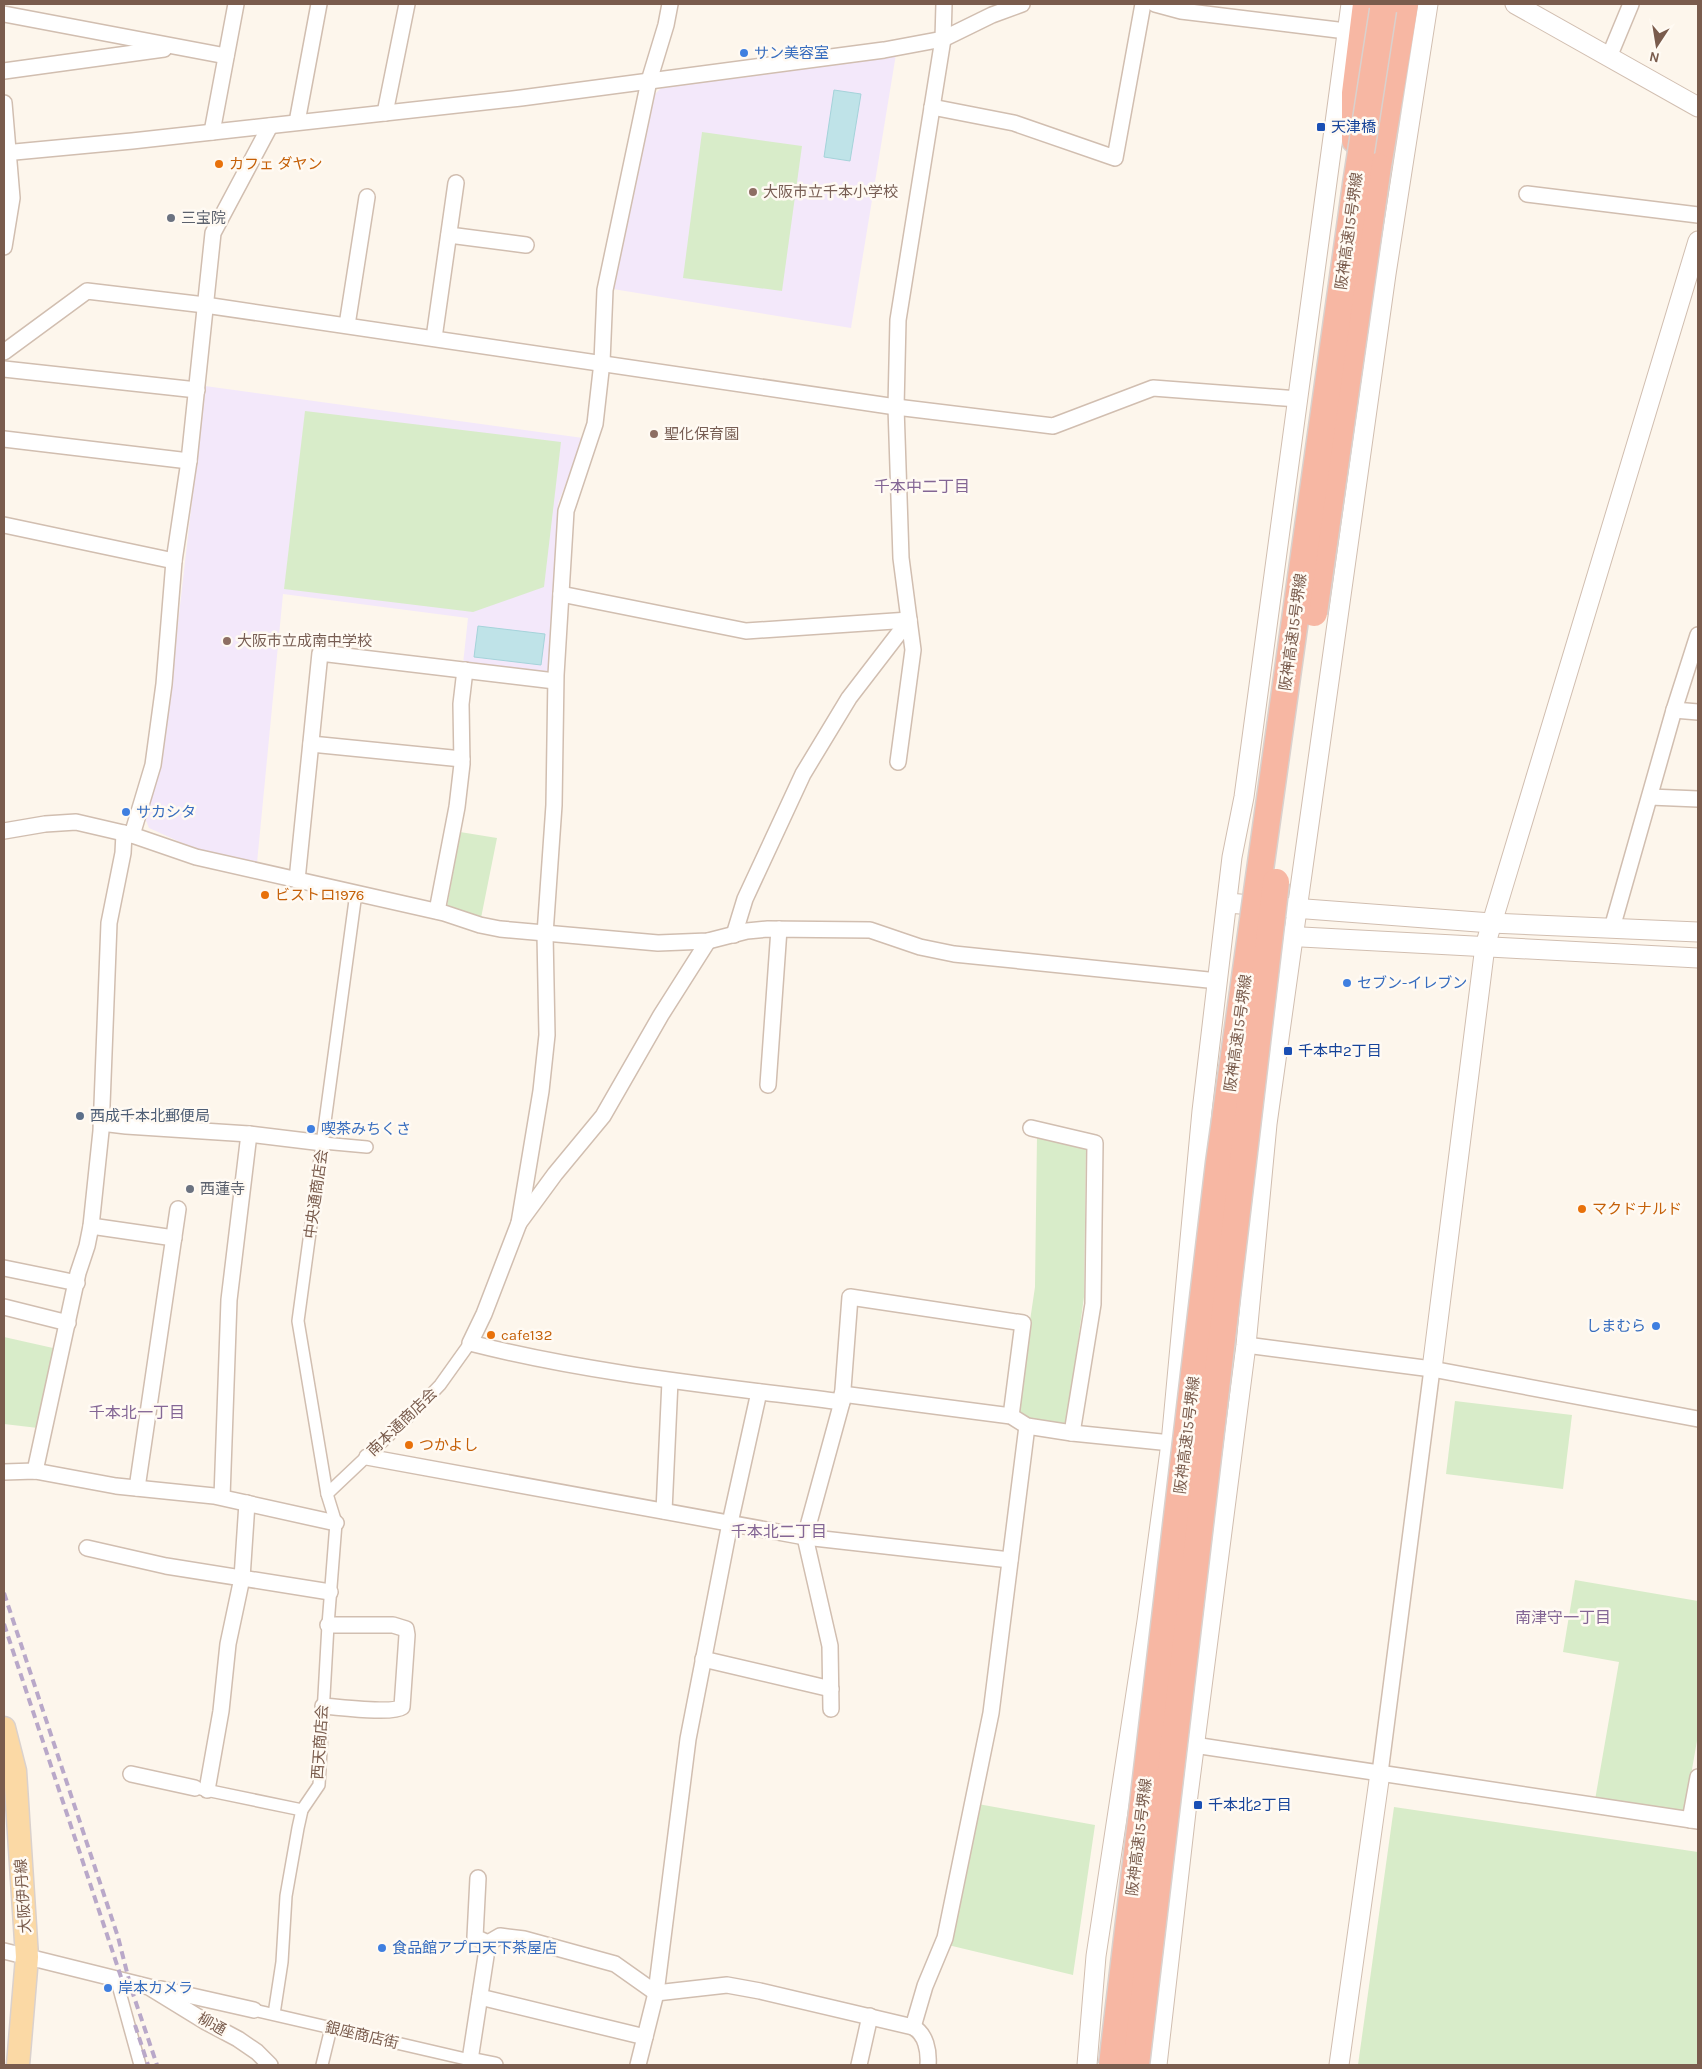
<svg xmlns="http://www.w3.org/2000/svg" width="1702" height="2069" viewBox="0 0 1702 2069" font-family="Karla,'Noto Sans JP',sans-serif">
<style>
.education{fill:#f3e8fa}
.green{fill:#d8ecc9}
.water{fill:#bfe3e8;stroke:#a5d3da}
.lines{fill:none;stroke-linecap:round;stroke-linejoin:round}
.pedestrian-casing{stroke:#d1beb0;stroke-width:14}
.minor-casing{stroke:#d1beb0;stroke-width:18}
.tertiary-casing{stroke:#d1beb0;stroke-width:21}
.primary-casing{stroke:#dad1cd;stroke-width:25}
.motorway-casing{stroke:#dad1cd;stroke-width:29}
.pedestrian{stroke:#fff;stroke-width:11}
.minor{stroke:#fff;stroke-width:15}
.tertiary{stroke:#fff;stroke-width:19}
.primary{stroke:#fbd9a5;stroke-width:22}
.motorway{stroke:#f7b7a3;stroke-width:26}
.rail{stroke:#b9a8c9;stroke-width:4;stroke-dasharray:8 5;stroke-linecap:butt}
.motorway-bridge-casing{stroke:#dad1cd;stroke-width:29;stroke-linecap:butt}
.motorway-bridge{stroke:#f7b7a3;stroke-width:26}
.shop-dot{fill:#3f7fe0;stroke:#fffaf3;stroke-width:2}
.transit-dot{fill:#1a4fb4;stroke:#fffaf3;stroke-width:2}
.food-dot{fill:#e8710a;stroke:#fffaf3;stroke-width:2}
.education-dot{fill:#8d6e63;stroke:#fffaf3;stroke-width:2}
.worship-dot{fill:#6b7280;stroke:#fffaf3;stroke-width:2}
.service-dot{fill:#5c6f8a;stroke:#fffaf3;stroke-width:2}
.labels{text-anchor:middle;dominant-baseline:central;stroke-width:5;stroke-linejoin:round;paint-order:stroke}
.shop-label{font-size:15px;fill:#366cbe;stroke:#fffaf3;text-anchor:start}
.transit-label{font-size:15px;fill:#164399;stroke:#fffaf3;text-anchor:start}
.food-label{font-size:15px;fill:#c56008;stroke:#fffaf3;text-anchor:start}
.education-label{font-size:15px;fill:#785e54;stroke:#fffaf3;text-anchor:start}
.worship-label{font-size:15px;fill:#5b616d;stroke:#fffaf3;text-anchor:start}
.street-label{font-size:15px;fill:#7a5c4d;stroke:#fffaf3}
.service-label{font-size:15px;fill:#4e5e75;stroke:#fffaf3;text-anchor:start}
.neighbourhood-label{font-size:16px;fill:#846695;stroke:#fffaf3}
</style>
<rect width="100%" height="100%" fill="#fdf6ec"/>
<g class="education">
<path d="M 896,54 L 851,328 L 613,289 L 654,95 L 661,88 Z"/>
<path d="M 205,386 L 583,438 L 558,504 L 551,672 L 463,664 L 468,618 L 283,594 L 257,863 L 200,851 L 149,828 L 145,818 L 162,764 Z"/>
</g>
<g class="green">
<path d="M 702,132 L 802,146 L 782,291 L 683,278 Z"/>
<path d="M 305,411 L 561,442 L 544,587 L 473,612 L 284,589 Z"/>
<path d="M 460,832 L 497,838 L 481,918 L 447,907 Z"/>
<path d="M 1037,1136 L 1086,1146 L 1084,1297 L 1067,1422 L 1062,1426 C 1046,1424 1028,1421 1017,1408 L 1035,1287 Z"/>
<path d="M 4,1337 L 53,1348 L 38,1428 L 4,1424 Z"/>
<path d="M 1455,1401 L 1572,1415 L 1563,1489 L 1446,1474 Z"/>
<path d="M 1575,1580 L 1698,1601 L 1698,1735 L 1684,1815 L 1595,1800 L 1619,1662 L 1563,1652 Z"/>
<path d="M 978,1804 L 1095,1825 L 1073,1975 L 948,1945 Z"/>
<path d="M 1394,1807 L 1698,1852 L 1698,2065 L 1358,2065 Z"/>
</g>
<g class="water">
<path d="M 834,90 L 861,94 L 850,161 L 824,157 Z"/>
<path d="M 478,626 L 545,634 L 541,665 L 474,657 Z"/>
</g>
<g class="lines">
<defs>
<g id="pedestrian">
<path d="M 323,1143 L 367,1147"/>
<path d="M 327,1494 L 420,1406 L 440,1385 L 470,1343"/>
<path d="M 201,1789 L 302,1810"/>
<path d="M 116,1978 L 140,2065"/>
<path d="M 254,2010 L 470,2060"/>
<path d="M 274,2014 L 282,1962 L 286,1896 L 298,1828 L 302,1810 L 319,1785 L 328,1625 L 336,1523 L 327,1494 L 298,1321 L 356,893"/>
<path d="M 322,2065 L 331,2028"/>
</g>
<g id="minor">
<path d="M 1155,4 L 1181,11 L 1346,31"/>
<path d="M 4,14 L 226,56"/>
<path d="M 1609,57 L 1631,4"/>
<path d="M 4,71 L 164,49"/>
<path d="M 4,103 L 12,198 L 4,247"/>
<path d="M 932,107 L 1014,123 L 1115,158 L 1143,4"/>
<path d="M 385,113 L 407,4"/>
<path d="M 297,122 L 319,4"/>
<path d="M 212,132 L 236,4"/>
<path d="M 4,153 L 132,141 L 521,98 L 884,50 L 943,39 L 992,15 L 1022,4"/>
<path d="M 1527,194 L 1698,215"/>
<path d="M 449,235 L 526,245"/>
<path d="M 347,325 L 367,197"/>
<path d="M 434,338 L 456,183"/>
<path d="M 4,352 L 87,291 L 205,305 L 896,407 L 1053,426 L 1153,388 L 1298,399"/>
<path d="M 4,369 L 197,390"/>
<path d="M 4,439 L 189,461"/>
<path d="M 4,525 L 174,561"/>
<path d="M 561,594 L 746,631 L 909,620"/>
<path d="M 1674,710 L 1698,712"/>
<path d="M 311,744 L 462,759"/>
<path d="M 898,762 L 913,650 L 901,558 L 896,407 L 898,320 L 943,39 L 944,4"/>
<path d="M 1650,797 L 1698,799"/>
<path d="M 4,831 L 45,824 L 76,822 L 132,835 L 196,857 L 444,913 L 480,925 L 500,929 L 658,943 L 708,941 L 747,931 L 768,929 L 870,930 L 920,947 L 954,954 L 1218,981"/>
<path d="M 132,835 L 153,765 L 164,684 L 174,561 L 189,461 L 213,233 L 270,126"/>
<path d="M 297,880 L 320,653 L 555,681"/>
<path d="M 437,911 L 457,807 L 462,764 L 461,704 L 465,670"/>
<path d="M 1612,928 L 1674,710 L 1698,635"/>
<path d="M 734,935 L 745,899 L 803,774 L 849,698 L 909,620"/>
<path d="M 708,941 L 661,1015 L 603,1116 L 555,1174 L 519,1223 L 484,1314 L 470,1343 C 592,1374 717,1386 842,1402"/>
<path d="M 768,1085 L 779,929"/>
<path d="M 101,1123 L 126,1126 L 249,1134 L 323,1143"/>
<path d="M 1031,1128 L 1095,1143 L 1093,1304 L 1072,1433"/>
<path d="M 519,1223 L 541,1091 L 547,1035 L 545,934 L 554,805 L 556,675 L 566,511 L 595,424 L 602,362 L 605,290 L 649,81 L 666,25 L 670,4"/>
<path d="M 91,1226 L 174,1238"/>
<path d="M 4,1268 L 77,1283"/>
<path d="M 4,1307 L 68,1323"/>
<path d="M 1246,1345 L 1432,1369 L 1698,1419"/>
<path d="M 842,1394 L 1011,1416 L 1027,1426 L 1072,1433 L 1171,1443"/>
<path d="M 367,1457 L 805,1537 L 1010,1560"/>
<path d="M 35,1471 L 78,1273 L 87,1246 L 91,1226 L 101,1131 L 109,923 L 123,853 L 124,833"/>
<path d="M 4,1472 L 35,1471 L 116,1486 L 214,1496 L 336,1523"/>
<path d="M 137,1488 L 178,1209"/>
<path d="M 222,1497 L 229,1300 L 249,1134"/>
<path d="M 664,1511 L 670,1381"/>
<path d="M 87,1548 L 166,1566 L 330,1592"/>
<path d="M 703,1659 L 831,1689"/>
<path d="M 323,1706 C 339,1707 392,1714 402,1707 L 407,1635 L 406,1629 L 393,1625 L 328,1625"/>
<path d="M 831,1709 L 830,1646 L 805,1537 L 842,1402 L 850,1297 L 1023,1323 L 1011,1416"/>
<path d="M 1194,1745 L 1698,1821"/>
<path d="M 1380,1773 L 1432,1369"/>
<path d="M 131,1774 L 195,1788"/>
<path d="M 207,1790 L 221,1711 L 228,1644 L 242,1578 L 247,1503"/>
<path d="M 1690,1820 L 1698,1777"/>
<path d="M 478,1878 L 475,1937 L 488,1943 L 470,2060 L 495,2065"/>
<path d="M 488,1943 L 500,1936 L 524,1939 L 615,1964 L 656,1993 L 727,1985 L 760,1991 L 913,2027 C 926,2034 929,2051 928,2065"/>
<path d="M 4,1951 L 149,1987 L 206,2022 L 238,2039 L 257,2052 L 270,2065"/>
<path d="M 161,1989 L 254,2010"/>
<path d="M 480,1997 L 645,2037"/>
<path d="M 913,2027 L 925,1986 L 945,1938 L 991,1713 L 1027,1426"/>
<path d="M 638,2065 L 656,1993 L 688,1739 L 730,1523 L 759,1392"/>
<path d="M 859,2065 L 870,2016"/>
</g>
<g id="tertiary">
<path d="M 1515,4 L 1698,107"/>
<path d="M 1227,903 L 1491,923 L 1698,932"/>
<path d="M 1283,936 L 1698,958"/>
<path d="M 1432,1369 L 1485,946 L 1698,241"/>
<path d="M 1087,2065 L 1096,1956 L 1147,1621 L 1171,1443 L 1202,1111 L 1232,857 L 1244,797 L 1351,4"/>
<path d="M 1157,2065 L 1187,1803 L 1246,1345 L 1267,1124 L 1386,274 L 1428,4"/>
<path d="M 1339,2065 L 1380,1773"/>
</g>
<path id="primary" d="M 4,1728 L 15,1771 L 27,1957 L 18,2065"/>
<g id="motorway">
<path d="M 1355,140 L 1355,93 L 1366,4"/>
<path d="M 1378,166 L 1405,4"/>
</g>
</defs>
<use href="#pedestrian" class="pedestrian-casing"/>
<use href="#minor" class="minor-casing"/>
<use href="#tertiary" class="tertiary-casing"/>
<use href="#primary" class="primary-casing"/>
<use href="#motorway" class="motorway-casing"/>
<use href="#pedestrian" class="pedestrian"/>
<use href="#minor" class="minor"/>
<use href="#tertiary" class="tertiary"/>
<use href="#primary" class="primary"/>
<use href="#motorway" class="motorway"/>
<g class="rail">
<path d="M 4,1593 L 118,1937 L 131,1988 L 157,2065"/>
<path d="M 4,1624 L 124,1986"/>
<path d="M 135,2025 L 148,2065"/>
</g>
<defs>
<g id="motorway-bridge">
<path d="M 1314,613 L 1378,166"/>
<path d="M 1112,2065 L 1219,1163 L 1356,184 L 1383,10"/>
<path d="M 1136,2065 L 1276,882"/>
</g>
</defs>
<use href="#motorway-bridge" class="motorway-bridge-casing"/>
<use href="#motorway-bridge" class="motorway-bridge"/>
</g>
<g class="shop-dot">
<circle cx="744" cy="53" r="5"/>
<circle cx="126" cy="812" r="5"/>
<circle cx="1347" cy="983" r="5"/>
<circle cx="311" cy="1129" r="5"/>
<circle cx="1656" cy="1326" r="5"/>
<circle cx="382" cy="1948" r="5"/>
<circle cx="108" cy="1988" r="5"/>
</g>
<g class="transit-dot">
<rect x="1316" y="122" width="10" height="10" rx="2.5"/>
<rect x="1283" y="1046" width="10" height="10" rx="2.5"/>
<rect x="1193" y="1800" width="10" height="10" rx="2.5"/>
</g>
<g class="food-dot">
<circle cx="219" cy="164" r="5"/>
<circle cx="265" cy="895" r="5"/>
<circle cx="1582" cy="1209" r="5"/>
<circle cx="491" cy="1335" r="5"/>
<circle cx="409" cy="1445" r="5"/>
</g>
<g class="education-dot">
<circle cx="753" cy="192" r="5"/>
<circle cx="654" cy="434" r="5"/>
<circle cx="227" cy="641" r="5"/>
</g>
<g class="worship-dot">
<circle cx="171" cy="218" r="5"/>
<circle cx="190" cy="1189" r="5"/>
</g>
<circle class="service-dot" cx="80" cy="1116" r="5"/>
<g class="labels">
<g class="shop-label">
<text x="754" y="53">サン美容室</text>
<text x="136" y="812">サカシタ</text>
<text x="1357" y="983">セブン-イレブン</text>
<text x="321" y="1129">喫茶みちくさ</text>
<text x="1646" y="1326" text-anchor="end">しまむら</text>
<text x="392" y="1948">食品館アプロ天下茶屋店</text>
<text x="118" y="1988">岸本カメラ</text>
</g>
<g class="transit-label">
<text x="1331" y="127">天津橋</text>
<text x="1298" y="1051">千本中2丁目</text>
<text x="1208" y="1805">千本北2丁目</text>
</g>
<g class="food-label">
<text x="229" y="164">カフェ ダヤン</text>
<text x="275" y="895">ビストロ1976</text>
<text x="1592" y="1209">マクドナルド</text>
<text x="501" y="1335">cafe132</text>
<text x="419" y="1445">つかよし</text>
</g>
<g class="education-label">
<text x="763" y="192">大阪市立千本小学校</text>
<text x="664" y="434">聖化保育園</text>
<text x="237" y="641">大阪市立成南中学校</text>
</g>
<g class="worship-label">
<text x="181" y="218">三宝院</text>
<text x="200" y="1189">西蓮寺</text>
</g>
<g class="street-label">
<text transform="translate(1349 231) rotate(-82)">阪神高速15号堺線</text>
<text transform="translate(1293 632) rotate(-82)">阪神高速15号堺線</text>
<text transform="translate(1238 1033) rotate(-82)">阪神高速15号堺線</text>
<text transform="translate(316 1194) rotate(-82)">中央通商店会</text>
<text transform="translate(402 1422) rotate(-44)">南本通商店会</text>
<text transform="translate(1187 1435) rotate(-83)">阪神高速15号堺線</text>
<text transform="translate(320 1742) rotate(-86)">西天商店会</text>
<text transform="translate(1139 1837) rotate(-83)">阪神高速15号堺線</text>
<text transform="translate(23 1896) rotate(-94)">大阪伊丹線</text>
<text transform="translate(212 2024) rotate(29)">柳通</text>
<text transform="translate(362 2035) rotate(13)">銀座商店街</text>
</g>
<g class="service-label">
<text x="90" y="1116">西成千本北郵便局</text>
</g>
<g class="neighbourhood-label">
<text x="922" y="486">千本中二丁目</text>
<text x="137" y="1412">千本北一丁目</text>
<text x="779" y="1531">千本北二丁目</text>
<text x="1563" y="1617">南津守一丁目</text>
</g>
</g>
<rect width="1702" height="2069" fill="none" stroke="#7a5c4d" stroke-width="10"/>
<g transform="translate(1657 45) rotate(192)" stroke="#fffaf3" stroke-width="4" paint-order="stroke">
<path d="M0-4L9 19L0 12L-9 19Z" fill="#7a5c4d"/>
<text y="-8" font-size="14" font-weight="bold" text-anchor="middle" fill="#7a5c4d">N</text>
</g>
</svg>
